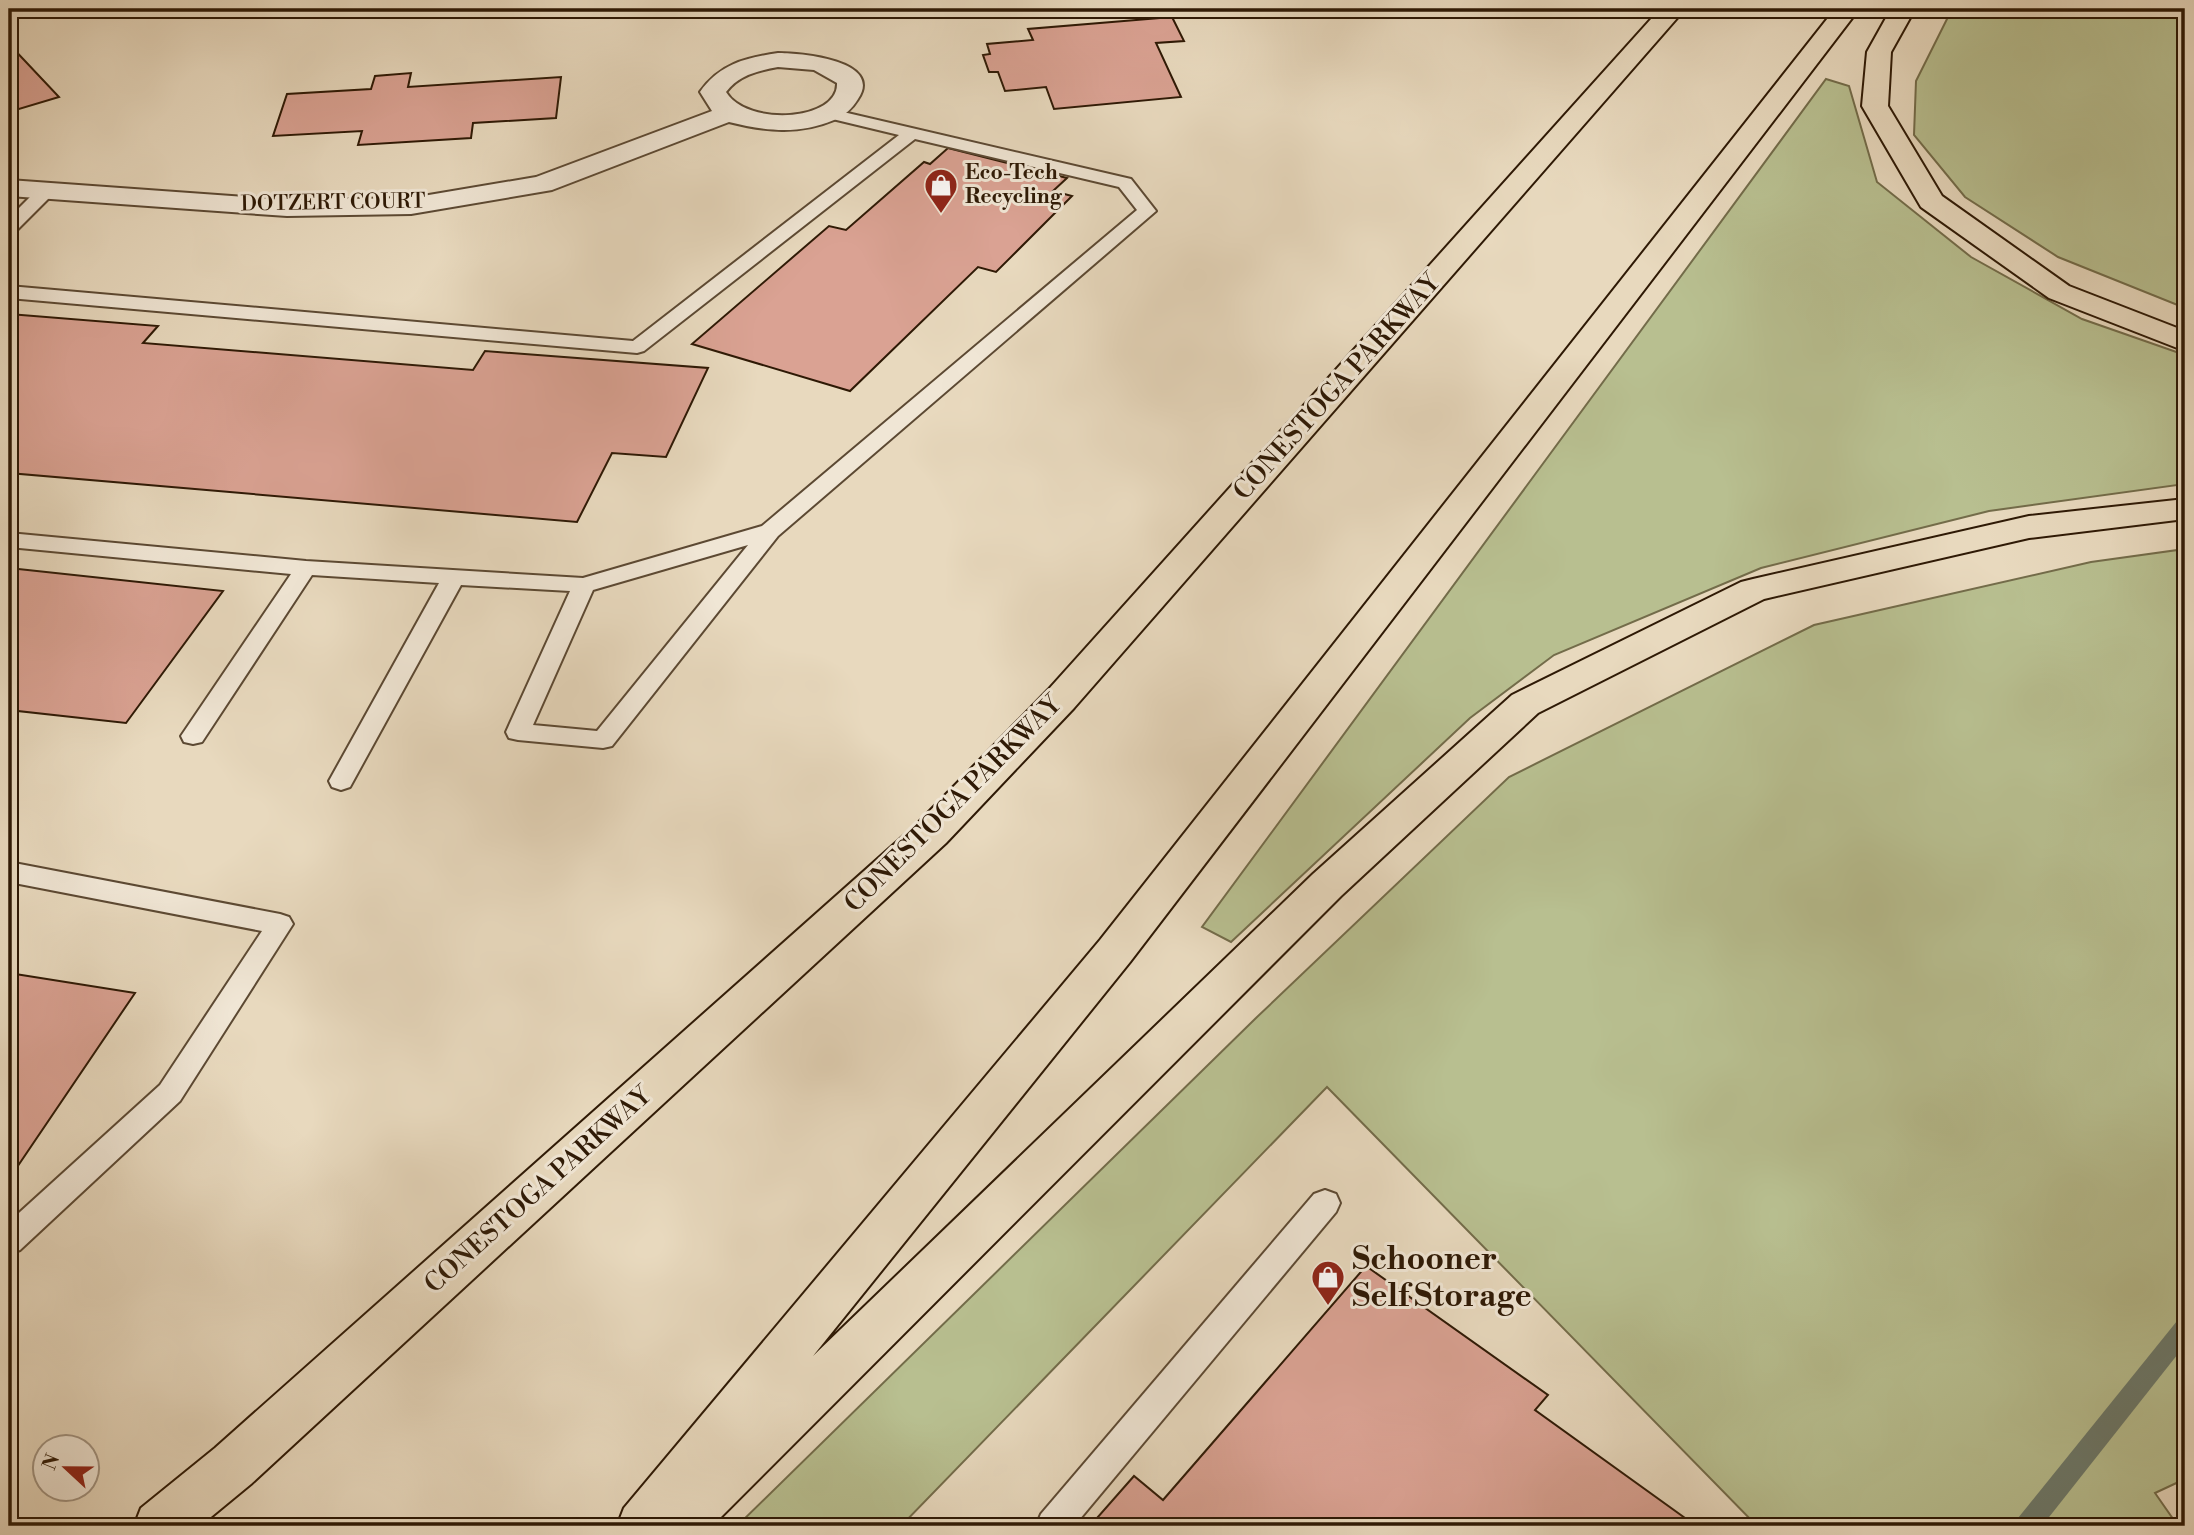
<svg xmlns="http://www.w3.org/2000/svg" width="2194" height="1535" viewBox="0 0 2194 1535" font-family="'Libre Bodoni',serif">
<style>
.green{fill:#b8bf90;stroke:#736c4a;stroke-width:2}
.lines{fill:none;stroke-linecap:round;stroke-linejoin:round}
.stream{fill:#6d7a6c;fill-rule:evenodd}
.building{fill:#daa293;stroke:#2e1905;stroke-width:2}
.lane-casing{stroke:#5c4933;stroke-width:4}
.street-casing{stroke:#5c4933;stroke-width:4}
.highway-casing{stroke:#2e1905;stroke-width:4}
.lane{fill:#f0e6d5;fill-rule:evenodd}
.street{fill:#f0e6d5;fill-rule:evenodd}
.highway{fill:#e8d9be;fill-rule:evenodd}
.labels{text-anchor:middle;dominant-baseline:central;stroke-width:6;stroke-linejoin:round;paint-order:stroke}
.far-poi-label{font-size:21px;font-weight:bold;fill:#2e1905;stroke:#f0e6d5;text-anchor:start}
.far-street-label{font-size:21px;fill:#2e1905;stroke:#f0e6d5}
.street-label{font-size:26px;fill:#2e1905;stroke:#f0e6d5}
.near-poi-label{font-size:32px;font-weight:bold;fill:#2e1905;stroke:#f0e6d5;text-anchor:start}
</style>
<rect width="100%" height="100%" fill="#e8d9be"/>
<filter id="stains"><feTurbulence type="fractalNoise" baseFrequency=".00286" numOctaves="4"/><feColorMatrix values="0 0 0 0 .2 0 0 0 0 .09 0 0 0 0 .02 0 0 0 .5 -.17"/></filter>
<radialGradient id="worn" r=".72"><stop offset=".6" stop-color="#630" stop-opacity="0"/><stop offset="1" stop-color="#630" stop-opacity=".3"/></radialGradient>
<g class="green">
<path d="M 1952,9 L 2185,9 L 2185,308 L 2058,257 L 1965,197 L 1914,135 L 1916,81 Z"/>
<path d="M 1826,79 L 1849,86 L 1877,182 L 1971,257 L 2082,319 L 2185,355 L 2185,484 L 1989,511 L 1761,568 L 1554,655 L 1470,718 L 1231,942 L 1202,927 Z"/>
<path d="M 2185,549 L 2185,1479 L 2155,1493 L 2178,1526 L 1757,1526 L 1327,1087 L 901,1526 L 737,1526 L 1256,1018 L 1509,777 L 1814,625 L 2091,562 Z"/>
</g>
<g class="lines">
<path class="stream" d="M 2185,1318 L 2185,1345 L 2042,1526 L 2015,1526 L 2018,1518 L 2177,1321 Z"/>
</g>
<g class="building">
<path d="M 1172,17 L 1184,41 L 1156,43 L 1181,97 L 1054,109 L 1046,87 L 1005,91 L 998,72 L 989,72 L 983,55 L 990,54 L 987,44 L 1033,40 L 1028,29 Z"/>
<path d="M 9,44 L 59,97 L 9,112 Z"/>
<path d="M 411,73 L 408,87 L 561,77 L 556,118 L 473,123 L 471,138 L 358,145 L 362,131 L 273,136 L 287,94 L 371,89 L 375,76 Z"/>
<path d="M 948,148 L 1067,178 L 1053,191 L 1072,196 L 996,272 L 978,267 L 850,391 L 692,344 L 829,226 L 846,230 L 924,162 L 930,164 Z"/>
<path d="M 9,314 L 158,326 L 143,343 L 473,370 L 485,351 L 708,368 L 666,457 L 612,453 L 577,522 L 9,473 Z"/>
<path d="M 9,568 L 223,591 L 126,723 L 9,710 Z"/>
<path d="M 9,973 L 135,993 L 9,1179 Z"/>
<path d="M 1366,1266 L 1548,1395 L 1535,1410 L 1685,1518 L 1680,1526 L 1090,1526 L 1134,1476 L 1163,1500 Z"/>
</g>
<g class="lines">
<defs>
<g id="lane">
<path d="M 826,108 L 1131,179 L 1156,211 L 778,536 L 612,746 L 603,748 L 518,740 L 509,738 L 506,732 L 570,591 L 461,585 L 350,787 L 341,790 L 332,787 L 329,781 L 439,583 L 312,575 L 202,742 L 193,744 L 184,742 L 181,736 L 291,574 L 9,547 L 9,533 L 306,561 L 583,578 L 762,526 L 1137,210 L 1119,187 L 915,139 L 644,351 L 637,353 L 9,298 L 9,286 L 633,341 L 899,135 L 820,116 L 818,113 L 820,110 ZM 748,545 L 597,731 L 533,725 L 593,590 Z"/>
<path d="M 46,186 L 52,187 L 55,191 L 52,195 L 15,232 L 9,233 L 9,218 L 40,187 Z"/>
<path d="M 9,862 L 280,914 L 289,917 L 293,924 L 180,1101 L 20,1250 L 9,1254 L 9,1222 L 160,1085 L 262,931 L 9,882 Z"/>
<path d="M 1325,1190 L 1336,1194 L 1340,1203 L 1336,1212 L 1074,1526 L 1036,1526 L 1041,1514 L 1314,1194 Z"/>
</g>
<path id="street" d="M 778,53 C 800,53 884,60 858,99 C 852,109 845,115 834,120 C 799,135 765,131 729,122 L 552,190 L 411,214 L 287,216 L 9,196 L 9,180 L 287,200 L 411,198 L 536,177 L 712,111 L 700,92 C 720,64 745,58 778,53 ZM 778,67 L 814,70 L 837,83 C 839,121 747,127 726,92 C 739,75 757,71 778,67 Z"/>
<g id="highway">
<path d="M 1660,9 L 1685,9 L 1074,708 L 946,843 L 251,1484 L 200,1526 L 134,1526 L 141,1508 L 215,1448 L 918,823 L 1048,690 Z"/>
<path d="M 1835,9 L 1859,9 L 1130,962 L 813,1356 L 1313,874 L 1512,695 L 1741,582 L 1753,579 L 2029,516 L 2185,499 L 2185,519 L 2029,538 L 1764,599 L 1538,713 L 1341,896 L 712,1526 L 617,1526 L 624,1508 L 1100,940 Z"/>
<path d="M 1891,9 L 1915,9 L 1891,52 L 1888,106 L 1942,196 L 2069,286 L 2185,331 L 2185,351 L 2049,298 L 1921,207 L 1862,106 L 1867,52 Z"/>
</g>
</defs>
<use href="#lane" class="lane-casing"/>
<use href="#street" class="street-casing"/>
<use href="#highway" class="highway-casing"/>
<use href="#lane" class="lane"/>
<use href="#street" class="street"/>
<use href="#highway" class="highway"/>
</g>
<defs>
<symbol id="shop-pin" viewBox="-11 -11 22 30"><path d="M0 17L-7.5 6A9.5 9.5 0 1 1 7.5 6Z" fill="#8f2418" stroke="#f0e6d5"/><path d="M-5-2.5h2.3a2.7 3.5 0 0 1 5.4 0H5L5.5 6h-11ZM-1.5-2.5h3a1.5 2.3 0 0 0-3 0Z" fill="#fff"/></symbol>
</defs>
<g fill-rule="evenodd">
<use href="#shop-pin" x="922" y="166" width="38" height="52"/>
<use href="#shop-pin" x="1309" y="1258" width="38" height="52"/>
</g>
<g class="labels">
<g class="far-poi-label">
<text x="965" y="173">Eco-Tech<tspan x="965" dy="24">Recycling</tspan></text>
</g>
<g class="far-street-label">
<text transform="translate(333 203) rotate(-1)">DOTZERT COURT</text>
</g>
<g class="street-label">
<text transform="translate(1337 387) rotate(-48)">CONESTOGA PARKWAY</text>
<text transform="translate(953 804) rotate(-45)">CONESTOGA PARKWAY</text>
<text transform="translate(538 1190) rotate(-42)">CONESTOGA PARKWAY</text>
</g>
<g class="near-poi-label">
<text x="1352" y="1259">Schooner<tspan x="1352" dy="37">Self Storage</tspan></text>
</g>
</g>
<rect width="2194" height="1535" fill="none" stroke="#e8d9be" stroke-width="35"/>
<rect x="10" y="10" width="2173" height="1514" fill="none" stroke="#2e1905" stroke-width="3.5"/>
<rect x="18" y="18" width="2159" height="1500" fill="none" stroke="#2e1905" stroke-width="2"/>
<g transform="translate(66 1468) rotate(292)"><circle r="33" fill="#f0e6d5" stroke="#a29482" stroke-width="2"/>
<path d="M0-5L12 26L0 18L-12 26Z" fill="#8f2418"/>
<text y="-10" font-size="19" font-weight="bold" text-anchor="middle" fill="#2e1905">N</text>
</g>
<rect width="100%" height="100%" filter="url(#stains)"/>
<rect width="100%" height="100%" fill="url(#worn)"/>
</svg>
